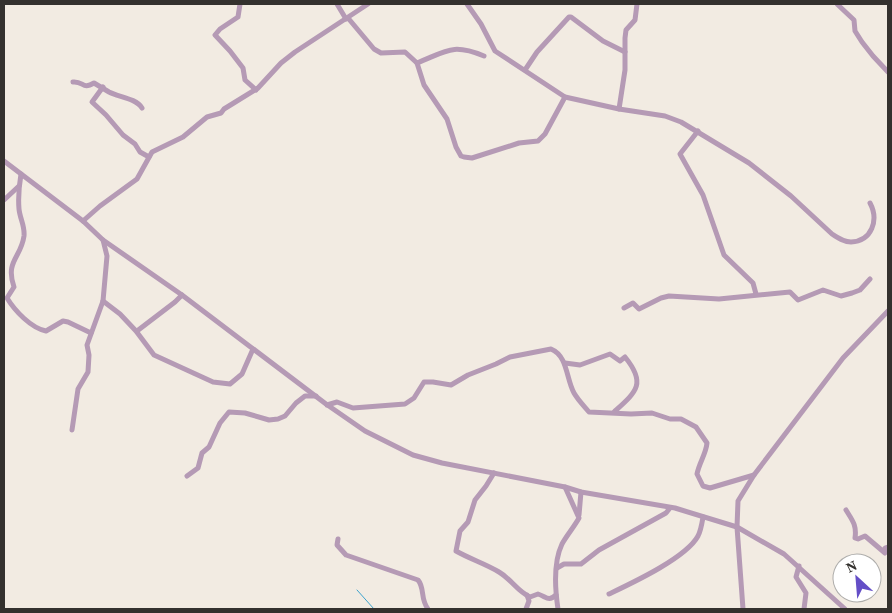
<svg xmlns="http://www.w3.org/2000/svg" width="892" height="613" viewBox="0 0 892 613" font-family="'Source Serif 4',serif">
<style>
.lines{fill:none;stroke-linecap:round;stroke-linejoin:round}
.stream{stroke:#3ea3cd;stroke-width:1}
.minor{stroke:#b59ab5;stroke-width:5}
</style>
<rect width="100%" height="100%" fill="#f2ebe2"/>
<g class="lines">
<path class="stream" d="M 357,590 L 374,609"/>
<g class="minor">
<path d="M 240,4 L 238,17 L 220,29 L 215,35 L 230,51 L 243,68 L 245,80 L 256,90"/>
<path d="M 337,4 L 346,19"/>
<path d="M 467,4 L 481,24 L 495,51 L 565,97 L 619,109 L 665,116 L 681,122 L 749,163 L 791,196 L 832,234 C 838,238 844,242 851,242 C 872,241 879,220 870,203"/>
<path d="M 837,4 L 854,20 L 855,31 L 862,42 L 873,56 L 888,72"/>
<path d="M 348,18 L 374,49 L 381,53 L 405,52 L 417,63 C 447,51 452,43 484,56"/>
<path d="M 417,63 L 424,85 L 447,119 L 456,147 L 461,156 L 464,157 L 472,158 L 519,143 L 538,141 L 545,134 L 565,97"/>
<path d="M 525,70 L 537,52 L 569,17 L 571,17 L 603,41 L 625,52"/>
<path d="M 73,82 C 84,81 82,90 94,83 C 99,86 104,89 109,92 C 118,97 136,98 142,108"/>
<path d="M 103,87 L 92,102 L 106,115 L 123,135 L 135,144 L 140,152 L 149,157"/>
<path d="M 619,109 L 625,70 L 625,38 L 626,30 L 635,20 L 637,4"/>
<path d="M 698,131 L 680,154 L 703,195 L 724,255 L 753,283 L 756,294"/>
<path d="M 4,161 L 83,221 L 103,240 L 182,295 L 326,404 L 365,431 L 413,455 L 442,463 L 565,487 L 581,492 L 675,508 L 737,527 L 784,554 L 845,609"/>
<path d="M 21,174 C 19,186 18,197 19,209 C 20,219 25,226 24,236 C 21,258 5,261 14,287 L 7,298 C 15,311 31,328 46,331 L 63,321 L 68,322 L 91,333"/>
<path d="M 4,200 L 19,186"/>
<path d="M 83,221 L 100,206 L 137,179 L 152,152 L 183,137 L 207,117 L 221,113 L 224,109 L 258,88 L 281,63 L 295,52 L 368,4"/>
<path d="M 103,301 L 120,314 L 136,331 L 154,355 L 213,382 L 230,384 L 242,374 L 253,349"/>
<path d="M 624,308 L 633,303 L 639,309 L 661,298 L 669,296 L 719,299 L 790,292 L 798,300 L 823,290 L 841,296 L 852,293 L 860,290 L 870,279"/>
<path d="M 137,331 L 175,302 L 182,295"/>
<path d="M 565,363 L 580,365 L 610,354 L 620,361 L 625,357 C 647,384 636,392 614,412"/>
<path d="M 327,405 L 337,402 L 353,408 L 405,404 L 414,398 L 424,382 L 433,382 L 451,385 L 468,375 L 496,364 L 510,357 L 551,349 C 568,356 566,379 574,393 C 578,400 584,406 589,412 L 631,414 L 652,413 L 670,419 L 681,419 L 696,427 L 707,443 C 706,454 699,463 697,474 L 703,486 L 710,488 L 754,475"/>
<path d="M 72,430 L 78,389 L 88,372 L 89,355 L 87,345 L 103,301 L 107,256 L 103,240"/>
<path d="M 494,473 L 486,486 L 475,500 L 468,522 L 460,531 L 456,551 C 470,559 486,564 499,572 C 511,579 518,592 530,597 L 538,594 C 547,597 548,602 556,595"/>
<path d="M 187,476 L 198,468 L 202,453 L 209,447 L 220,423 L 229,412 L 245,413 L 269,420 L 278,419 L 285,416 L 296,403 L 305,396 L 316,396"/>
<path d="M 846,510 C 852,520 857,525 855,538 L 858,539 L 865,536 L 885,553 L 885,548 L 888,547"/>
<path d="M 579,515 L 581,492"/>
<path d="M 338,539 L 337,545 L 346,555 L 418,580 C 425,588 420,599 428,609"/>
<path d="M 799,566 L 796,577 L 806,593 L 804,609"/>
<path d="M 557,568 L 564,564 L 581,564 L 599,550 L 666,513 L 670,508"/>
<path d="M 609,594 C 632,583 686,558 698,536 C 701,530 702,523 703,517"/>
<path d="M 526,609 L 529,601 L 527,595"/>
<path d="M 558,609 C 555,589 553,563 562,544 C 567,535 574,527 579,518 L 565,487"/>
<path d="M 743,609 L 737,527 L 738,501 L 754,475 L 843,358 L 888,311"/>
</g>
</g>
<rect width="892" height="613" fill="none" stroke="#34312e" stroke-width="10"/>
<g transform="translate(857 578) rotate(334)"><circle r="24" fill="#ffffff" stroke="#aeadab"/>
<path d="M0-4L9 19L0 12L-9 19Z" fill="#644ec7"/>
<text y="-8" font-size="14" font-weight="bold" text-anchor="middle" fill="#34312e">N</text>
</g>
</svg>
